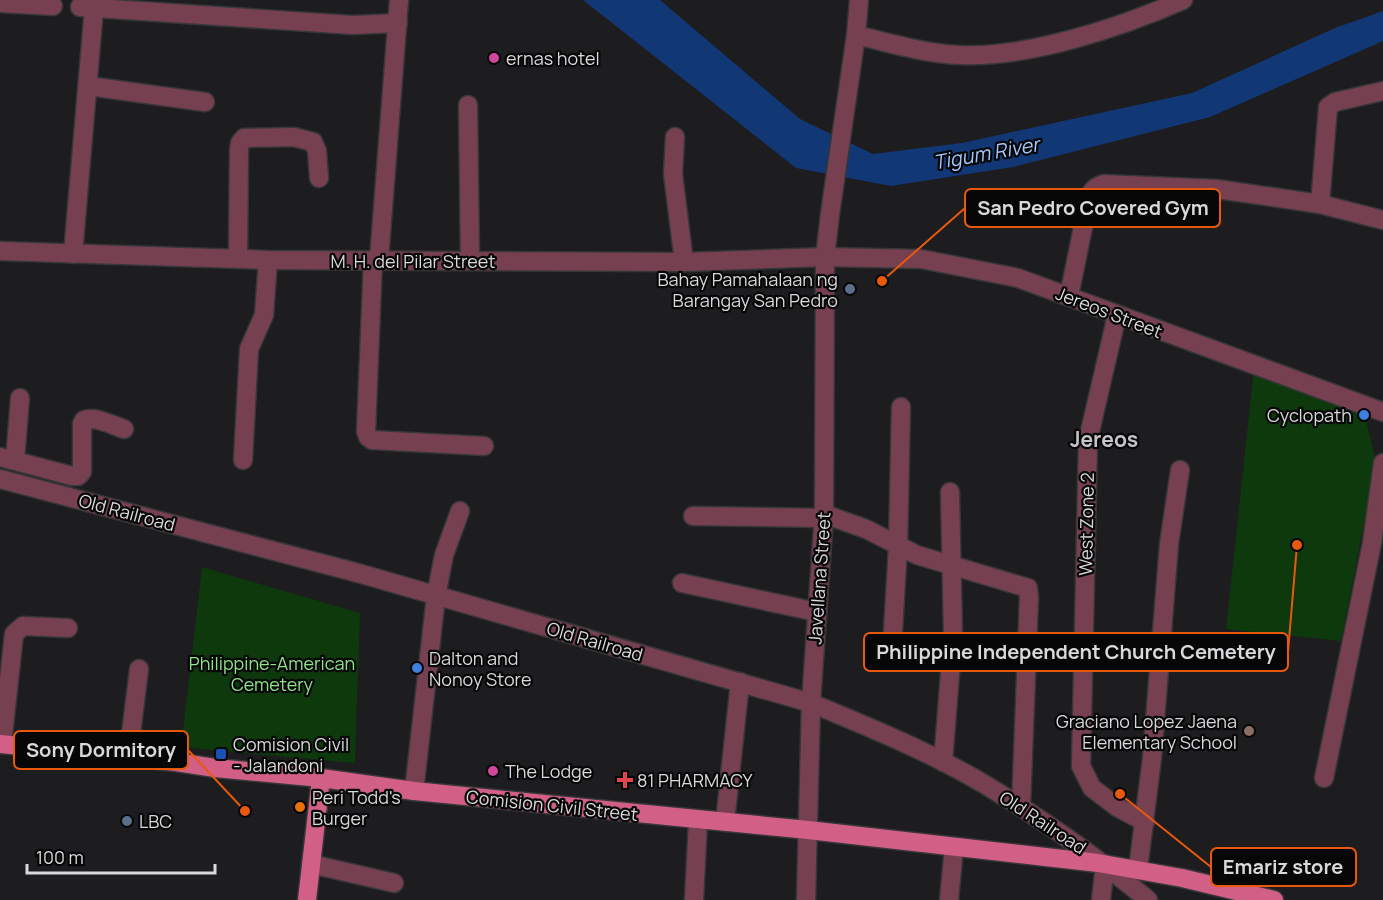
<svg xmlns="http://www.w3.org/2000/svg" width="1383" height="900" viewBox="0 0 1383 900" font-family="Manrope,sans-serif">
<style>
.green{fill:#0e390d}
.water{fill:#123775}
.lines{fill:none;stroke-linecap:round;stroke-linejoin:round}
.minor-casing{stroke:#373639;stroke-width:21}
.major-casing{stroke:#373639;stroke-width:21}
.minor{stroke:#774051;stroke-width:18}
.major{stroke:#d15f86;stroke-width:18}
.hotel-dot{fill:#d1479c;stroke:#070708;stroke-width:2}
.service-dot{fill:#5c6f8a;stroke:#070708;stroke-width:2}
.shop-dot{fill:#3f7fe0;stroke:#070708;stroke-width:2}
.education-dot{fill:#8d6e63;stroke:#070708;stroke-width:2}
.transit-dot{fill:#1a4fb4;stroke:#070708;stroke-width:2}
.health-dot{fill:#e0444e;stroke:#070708;stroke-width:2}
.food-dot{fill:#e8710a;stroke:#070708;stroke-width:2}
.labels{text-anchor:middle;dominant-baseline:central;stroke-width:4.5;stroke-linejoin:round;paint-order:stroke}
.poi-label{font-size:18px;fill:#d9d8da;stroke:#070708;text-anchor:start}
.street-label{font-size:18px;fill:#d9d8da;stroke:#070708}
.park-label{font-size:18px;fill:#8fe28a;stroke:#070708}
.water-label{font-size:20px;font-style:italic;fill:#a6c8ff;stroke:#070708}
.quarter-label{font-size:21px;font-weight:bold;fill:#c5c4c8;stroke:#070708}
.leader{fill:none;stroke:#e8590c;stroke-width:2}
.callout-dot{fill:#e8590c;stroke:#070708;stroke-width:2}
.callout{fill:#070708;stroke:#e8590c;stroke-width:2}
.callout-label{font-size:20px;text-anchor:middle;font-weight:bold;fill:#d9d8da}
</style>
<rect width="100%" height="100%" fill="#1d1c1f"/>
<g class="green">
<path d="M 1254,368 L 1362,403 L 1376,462 L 1341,641 L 1226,629 Z"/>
<path d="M 202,567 L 360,613 L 355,763 L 181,747 Z"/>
</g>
<path class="water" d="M 583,0 L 660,0 L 800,119 L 873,154 L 962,143 L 1192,93 L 1335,28 L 1383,11 L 1383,41 L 1210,117 L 1013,167 L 891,186 L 796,168 Z"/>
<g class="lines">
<defs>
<g id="minor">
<path d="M 0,3 L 53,6"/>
<path d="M 80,7 L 353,25 L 398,23"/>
<path d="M 856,35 C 890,43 926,54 960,55 C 1029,58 1121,27 1183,0"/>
<path d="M 88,86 L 205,102"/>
<path d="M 468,105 L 470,261"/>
<path d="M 675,137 L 673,174 L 684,262"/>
<path d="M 1320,204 L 1328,107 L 1335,102 L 1383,91"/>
<path d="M 0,251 L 268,260 L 684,262 L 825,257 L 921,259 L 1018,278 L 1383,412"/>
<path d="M 73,254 L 94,8"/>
<path d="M 238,259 L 239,150 L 240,143 L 244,138 L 294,137 L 313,142 L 317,151 L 319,178"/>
<path d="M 373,260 L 366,431 L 368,437 L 372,440 L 484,446"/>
<path d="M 379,260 L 399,0"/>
<path d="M 1069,296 L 1089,198 C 1092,190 1095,187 1104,184 L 1217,189 L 1320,204 L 1383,220"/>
<path d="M 1117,315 L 1088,440 L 1081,766 L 1092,788 L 1117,807 L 1145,822"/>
<path d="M 0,457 L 72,476 L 78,476 L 82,472 L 82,424 L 84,420 C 96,416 112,425 124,429"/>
<path d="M 15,460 L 20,398"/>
<path d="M 243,460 L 249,349 L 264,315 L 268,260"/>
<path d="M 0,479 L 358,573 L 811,703 C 869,727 930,752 984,784 C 1042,819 1097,857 1148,900"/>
<path d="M 824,514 L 866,529 L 917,555 L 1028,588 L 1029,597 L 1021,807"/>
<path d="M 693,516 L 823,518"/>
<path d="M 682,583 L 817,612"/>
<path d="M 893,631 L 898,546 L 901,407"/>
<path d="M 2,744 L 14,634 L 23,626 L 68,628"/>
<path d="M 128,758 L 139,669"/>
<path d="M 943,762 L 953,636 L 950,492"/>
<path d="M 1324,778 L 1372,543 L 1383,463"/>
<path d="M 414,791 L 436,596 L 444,555 L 460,511"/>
<path d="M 725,822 L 740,682"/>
<path d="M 311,864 L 394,883"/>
<path d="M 1138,869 L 1152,758 L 1169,544 L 1180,470"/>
<path d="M 694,900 L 698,821"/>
<path d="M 806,900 L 811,703 L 824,514 L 825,257 L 830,214 L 856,35 L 859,0"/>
<path d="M 949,900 L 954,847"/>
<path d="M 1101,900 L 1105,864"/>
</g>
<g id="major">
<path d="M 0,744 L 176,762 L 215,768 L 321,778 L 414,791 L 808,830 L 1098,863 L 1182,878 L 1274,900"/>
<path d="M 307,900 L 321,778"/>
</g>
</defs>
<use href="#minor" class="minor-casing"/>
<use href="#major" class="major-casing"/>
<use href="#minor" class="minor"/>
<use href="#major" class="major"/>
</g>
<g class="hotel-dot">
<circle cx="494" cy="58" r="6"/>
<circle cx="493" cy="771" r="6"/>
</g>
<g class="service-dot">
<circle cx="850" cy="289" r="6"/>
<circle cx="127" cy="821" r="6"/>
</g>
<g class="shop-dot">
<circle cx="1364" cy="415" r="6"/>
<circle cx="417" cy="668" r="6"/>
</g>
<circle class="education-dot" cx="1249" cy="731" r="6"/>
<rect class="transit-dot" x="215" y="748" width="12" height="12" rx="3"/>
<path class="health-dot" d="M622 771h6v6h6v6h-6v6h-6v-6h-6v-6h6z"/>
<circle class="food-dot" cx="300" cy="807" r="6"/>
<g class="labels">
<g class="poi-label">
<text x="506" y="58">ernas hotel</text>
<text x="838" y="279" text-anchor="end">Bahay Pamahalaan ng<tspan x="838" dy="21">Barangay San Pedro</tspan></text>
<text x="1352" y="415" text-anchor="end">Cyclopath</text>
<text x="429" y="658">Dalton and<tspan x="429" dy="21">Nonoy Store</tspan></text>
<text x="1237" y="721" text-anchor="end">Graciano Lopez Jaena<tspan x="1237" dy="21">Elementary School</tspan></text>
<text x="233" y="744">Comision Civil<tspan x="233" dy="21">- Jalandoni</tspan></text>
<text x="505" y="771">The Lodge</text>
<text x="637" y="780">81 PHARMACY</text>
<text x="312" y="797">Peri Todd's<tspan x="312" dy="21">Burger</tspan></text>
<text x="139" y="821">LBC</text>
</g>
<g class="street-label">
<text x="413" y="261">M. H. del Pilar Street</text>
<text transform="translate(1109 312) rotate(21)">Jereos Street</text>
<text transform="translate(127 512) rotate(15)">Old Railroad</text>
<text transform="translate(1086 524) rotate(-89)">West Zone 2</text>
<text transform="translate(819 578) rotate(-86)">Javellana Street</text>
<text transform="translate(595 641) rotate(16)">Old Railroad</text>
<text transform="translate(552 805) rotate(6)">Comision Civil Street</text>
<text transform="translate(1043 822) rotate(33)">Old Railroad</text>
</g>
<g class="park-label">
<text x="272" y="663">Philippine-American<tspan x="272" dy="21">Cemetery</tspan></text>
</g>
<g class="water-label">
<text transform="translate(986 153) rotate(-10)">Tigum River</text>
</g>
<g class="quarter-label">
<text x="1104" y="439">Jereos</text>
</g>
</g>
<path class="leader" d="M882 281L965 208M1297 545L1288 652M245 811L188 750M1120 794L1211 867"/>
<g class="callout-dot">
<circle cx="882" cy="281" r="6"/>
<circle cx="1297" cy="545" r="6"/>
<circle cx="245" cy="811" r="6"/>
<circle cx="1120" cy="794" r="6"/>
</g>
<g class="callout">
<rect x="965" y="189" width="255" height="38" rx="6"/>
<rect x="864" y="633" width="424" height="38" rx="6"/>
<rect x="14" y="731" width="174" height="38" rx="6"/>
<rect x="1211" y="848" width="145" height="38" rx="6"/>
</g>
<g class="callout-label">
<text x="1093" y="215">San Pedro Covered Gym</text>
<text x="1076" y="659">Philippine Independent Church Cemetery</text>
<text x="101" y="757">Sony Dormitory</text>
<text x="1283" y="874">Emariz store</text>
</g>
<path d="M27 864v9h188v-9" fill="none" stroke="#d9d8da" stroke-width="3"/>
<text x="36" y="864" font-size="18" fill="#d9d8da" stroke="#070708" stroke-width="4.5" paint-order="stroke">100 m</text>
</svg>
